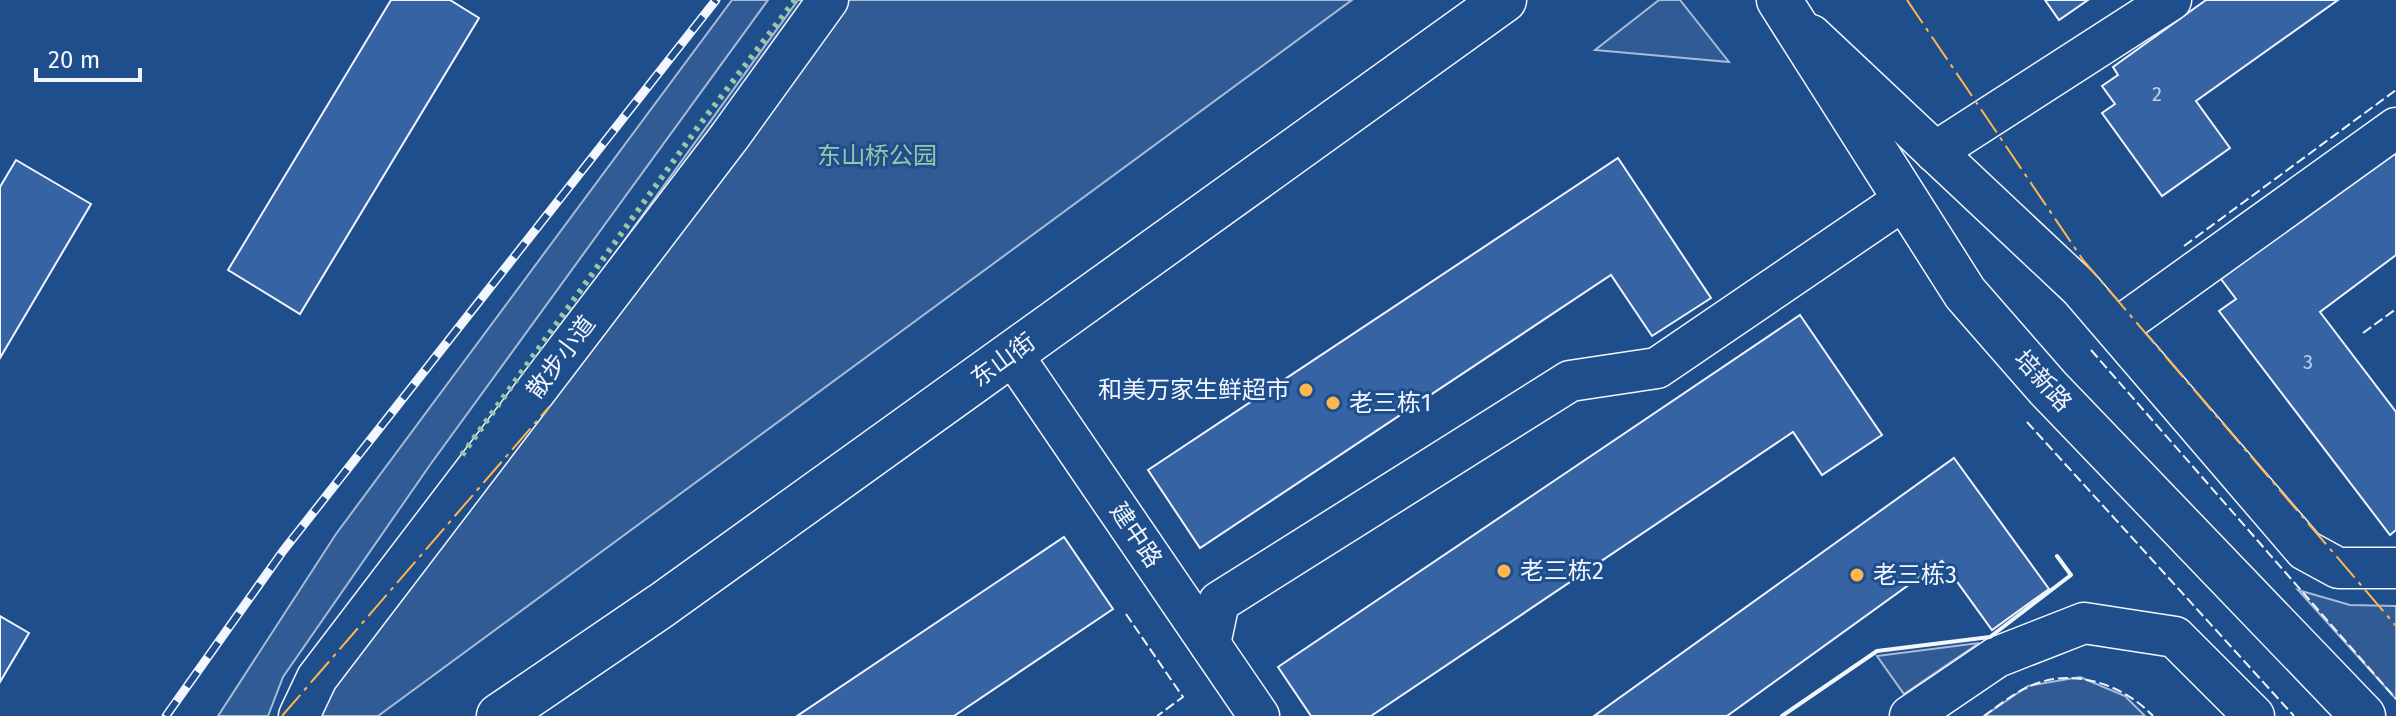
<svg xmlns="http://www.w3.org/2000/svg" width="2396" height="716" viewBox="0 0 2396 716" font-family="'Fira Sans','Noto Sans SC',sans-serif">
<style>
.built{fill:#305b95;stroke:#a8bbd7;stroke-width:2}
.building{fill:#3563a3;stroke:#f2f6ff;stroke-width:2}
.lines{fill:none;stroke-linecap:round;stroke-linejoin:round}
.minor-casing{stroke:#f2f6ff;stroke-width:43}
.major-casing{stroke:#f2f6ff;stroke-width:47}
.minor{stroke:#1f4e8c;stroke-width:40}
.major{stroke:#1f4e8c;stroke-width:44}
.rail-casing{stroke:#f2f6ff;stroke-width:9}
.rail{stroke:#1f4e8c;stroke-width:6;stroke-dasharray:18;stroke-linecap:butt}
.hedge{stroke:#97c8a6;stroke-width:6;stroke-dasharray:4 6;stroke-linecap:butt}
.fence{stroke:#f2f6ff;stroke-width:2;stroke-dasharray:10 4;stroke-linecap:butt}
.wall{stroke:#f2f6ff;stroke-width:4}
.power{stroke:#ffb74d;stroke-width:2;stroke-dasharray:28 6 4 6;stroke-linecap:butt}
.poi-dot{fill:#ffb74d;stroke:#1f4e8c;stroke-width:3}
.labels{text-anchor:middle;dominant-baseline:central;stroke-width:6;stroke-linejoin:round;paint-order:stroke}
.number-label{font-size:20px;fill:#c3d1e8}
.park-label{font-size:24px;fill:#97c8a6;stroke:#1f4e8c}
.street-label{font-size:24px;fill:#f2f6ff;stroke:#1f4e8c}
.poi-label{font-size:24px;fill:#f2f6ff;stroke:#1f4e8c;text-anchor:start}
</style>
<rect width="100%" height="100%" fill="#1f4e8c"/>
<g class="built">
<path d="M 732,0 L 768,0 L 430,465 L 283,677 L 268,716 L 218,716 L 336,534 Z"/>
<path d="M 798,0 L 1352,0 L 378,716 L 311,716 L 350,620 Z"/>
<path d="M 1659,0 L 1680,0 L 1729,62 L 1595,50 Z"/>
<path d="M 2298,590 L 2350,605 L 2396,606 L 2396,699 Z"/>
<path d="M 1979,643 L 1904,694 L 1877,656 Z"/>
<path d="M 2080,677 L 2125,696 L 2145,716 L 1984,716 L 2028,686 Z"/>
</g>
<g class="building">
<path d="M 391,0 L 450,0 L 479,18 L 300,314 L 228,270 Z"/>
<path d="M 2045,0 L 2088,0 L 2059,20 Z"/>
<path d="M 2206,0 L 2338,0 L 2196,101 L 2230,148 L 2162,196 L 2102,113 L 2115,104 L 2102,86 L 2118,75 L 2113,67 Z"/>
<path d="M 2396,146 L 2396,255 L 2320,312 L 2396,412 L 2396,530 L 2390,535 L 2219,311 L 2236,299 L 2221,279 Z"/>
<path d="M 1618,158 L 1711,298 L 1652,336 L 1611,275 L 1200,548 L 1148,470 Z"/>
<path d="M 16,160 L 91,204 L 0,358 L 0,187 Z"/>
<path d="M 1800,315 L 1882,435 L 1822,475 L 1793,432 L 1371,716 L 1311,716 L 1278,667 Z"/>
<path d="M 1954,458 L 2049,589 L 1992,630 L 1942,561 L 1727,716 L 1594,716 Z"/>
<path d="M 1064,537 L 1113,609 L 954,716 L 797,716 Z"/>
<path d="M 0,616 L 29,633 L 0,682 Z"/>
</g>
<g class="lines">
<defs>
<g id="minor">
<path d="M 1811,35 L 2080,288 L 2305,550 L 2338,568 L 2396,568"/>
<path d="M 1935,152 L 2171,0"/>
<path d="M 2116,329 L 2396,128"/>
<path d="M 1012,354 L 1259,716"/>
<path d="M 1210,644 L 1219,602 L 1570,381 L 1657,368 L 1905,199"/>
<path d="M 299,716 L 317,678 L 730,136 L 828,0"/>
<path d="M 1910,716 L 1997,657 L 2084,623 L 2175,637 L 2254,716"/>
</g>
<g id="major">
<path d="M 1779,0 L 1965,293 L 2048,388 L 2363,716"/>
<path d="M 499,716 L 662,605 L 1504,0"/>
</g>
</defs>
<use href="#minor" class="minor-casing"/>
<use href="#major" class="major-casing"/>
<use href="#minor" class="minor"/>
<use href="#major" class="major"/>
<defs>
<path id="rail" d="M 166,716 L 283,551 L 716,0"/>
</defs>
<use href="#rail" class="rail-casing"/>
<use href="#rail" class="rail"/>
<path class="hedge" d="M 462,455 L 698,127 L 795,0"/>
<g class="fence">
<path d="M 2184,246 L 2396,90"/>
<path d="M 2363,333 L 2396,309"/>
<path d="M 2091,350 L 2396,699"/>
<path d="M 2027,422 L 2294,716"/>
<path d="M 1126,614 L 1183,697 L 1157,716"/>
<path d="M 1984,716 C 1997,707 2011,695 2026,688 C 2069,666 2122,683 2153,716"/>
</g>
<path class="wall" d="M 1782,716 L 1877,651 L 1990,637 L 2071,575 L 2057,556"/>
<g class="power">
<path d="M 1907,0 L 2083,260 L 2396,626"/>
<path d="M 282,716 L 549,407"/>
</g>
</g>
<g class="poi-dot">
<circle cx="1306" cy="390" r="8"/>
<circle cx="1333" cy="403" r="8"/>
<circle cx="1504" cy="571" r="8"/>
<circle cx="1857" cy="575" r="8"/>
</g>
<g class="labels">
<g class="number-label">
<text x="2157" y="94">2</text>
<text x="2308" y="362">3</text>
</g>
<g class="park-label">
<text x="877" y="156">东山桥公园</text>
</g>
<g class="street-label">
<text transform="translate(561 357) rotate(-53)">散步小道</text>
<text transform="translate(1003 360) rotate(-36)">东山街</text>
<text transform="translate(2043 381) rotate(48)">培新路</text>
<text transform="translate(1136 535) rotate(56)">建中路</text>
</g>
<g class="poi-label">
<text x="1290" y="390" text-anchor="end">和美万家生鲜超市</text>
<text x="1349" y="403">老三栋1</text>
<text x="1520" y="571">老三栋2</text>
<text x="1873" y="575">老三栋3</text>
</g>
</g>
<path d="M36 68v12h104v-12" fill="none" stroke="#f2f6ff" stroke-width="4"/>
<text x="48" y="68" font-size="24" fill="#f2f6ff" stroke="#1f4e8c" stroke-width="6" paint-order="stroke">20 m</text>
</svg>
